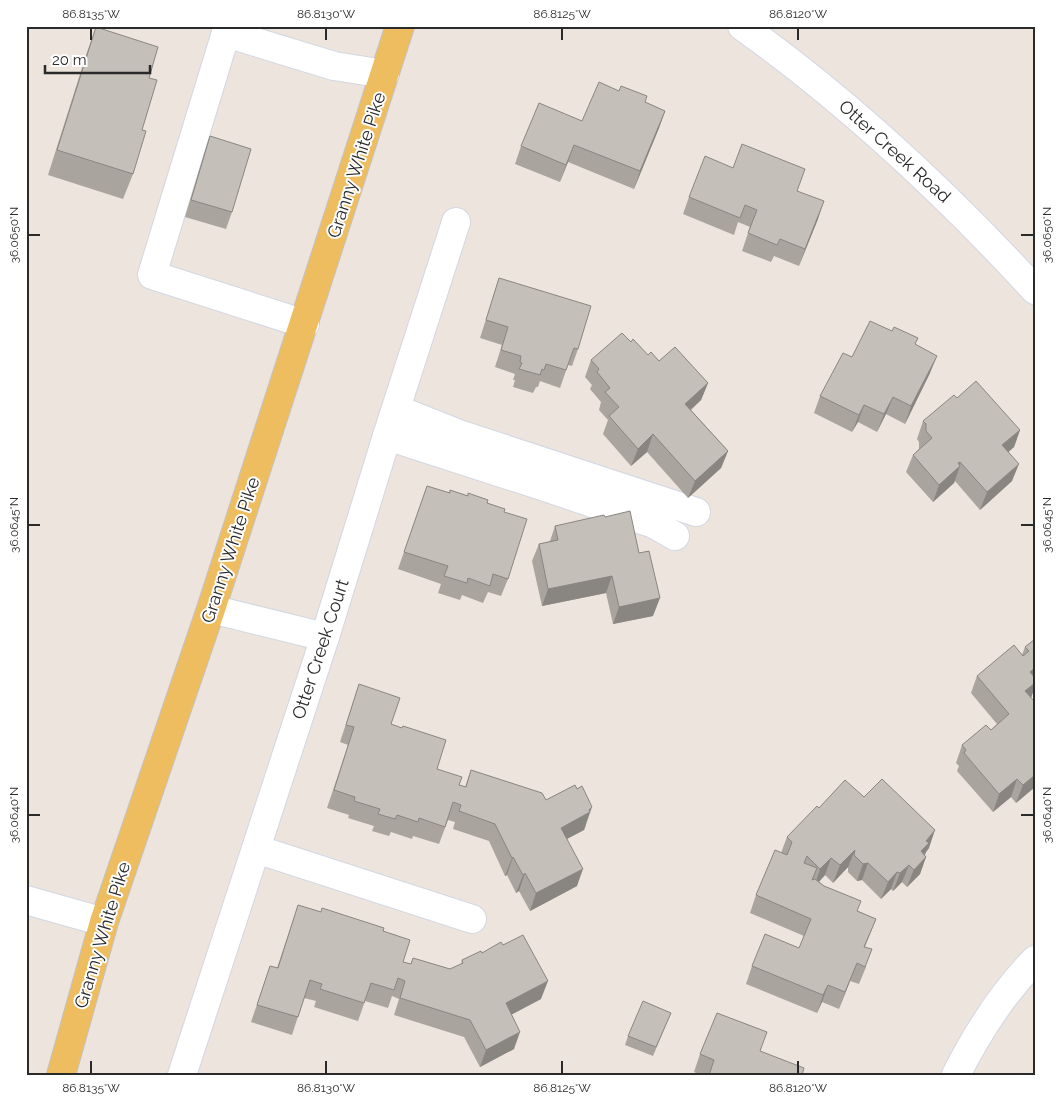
<svg xmlns="http://www.w3.org/2000/svg" width="1061" height="1101" viewBox="0 0 1061 1101" font-family="Raleway,sans-serif">
<style>
.lines{fill:none;stroke-linecap:round;stroke-linejoin:round}
.minor-casing{stroke:#d2d7e3;stroke-width:30}
.major-casing{stroke:#c3c3c3;stroke-width:30}
.minor{stroke:#fff;stroke-width:28}
.major{stroke:#eebd60;stroke-width:28}
.wall{fill:#a9a49e}
.shaded-wall{fill:#898681}
.building{fill:#c4bfb8;stroke:#898681}
.ticks{fill:none;stroke:#2a2a2a;stroke-width:2}
.labels{text-anchor:middle;dominant-baseline:central;stroke-width:4;stroke-linejoin:round;paint-order:stroke}
.street-label{font-size:18px;fill:#2a2a2a;stroke:#fff}
.neatline{fill:none;stroke:#2a2a2a;stroke-width:2}
.ticks-label{font-size:12px;text-anchor:middle;fill:#2a2a2a}
</style>
<rect width="100%" height="100%" fill="#ece4dd"/>
<g class="lines">
<defs>
<g id="minor">
<path d="M 228,26 L 152,275 L 305,324"/>
<path d="M 742,26 C 851,104 945,192 1035,290"/>
<path d="M 226,33 L 334,66 L 385,74"/>
<path d="M 396,409 L 459,434 L 696,512"/>
<path d="M 387,436 L 542,486 L 654,524 L 675,536"/>
<path d="M 211,609 L 325,637"/>
<path d="M 256,849 L 472,919"/>
<path d="M 26,900 L 104,922"/>
<path d="M 182,1075 L 325,637 L 387,436 L 456,222"/>
<path d="M 956,1075 C 977,1033 1002,994 1035,960"/>
</g>
<path id="major" d="M 61,1075 L 104,922 L 211,609 L 400,26"/>
</defs>
<use href="#minor" class="minor-casing"/>
<use href="#major" class="major-casing"/>
<use href="#minor" class="minor"/>
<use href="#major" class="major"/>
</g>
<g class="wall">
<path d="M 96,27 L 149,78 L 142,130 L 133,174 L 123,199 L 48,175 L 87,52 Z"/>
<path d="M 645,102 L 665,111 L 659,128 L 634,189 L 568,162 L 560,182 L 515,164 L 521,146 L 582,121 Z"/>
<path d="M 210,136 L 232,212 L 226,229 L 185,217 L 204,154 Z"/>
<path d="M 733,168 L 797,191 L 818,219 L 799,266 L 774,256 L 771,262 L 742,251 L 750,227 L 738,222 L 734,235 L 683,214 L 689,197 Z"/>
<path d="M 499,278 L 578,349 L 572,366 L 568,365 L 560,388 L 540,381 L 538,387 L 536,387 L 533,393 L 513,387 L 515,380 L 513,380 L 515,374 L 495,367 L 502,345 L 480,338 Z"/>
<path d="M 892,331 L 918,338 L 915,344 L 930,373 L 905,424 L 886,414 L 877,432 L 858,422 L 852,432 L 814,413 L 820,396 L 852,357 Z"/>
<path d="M 631,342 L 648,355 L 708,383 L 701,400 L 691,410 L 728,451 L 721,468 L 688,498 L 647,452 L 631,466 L 603,434 L 608,420 L 599,410 L 601,402 L 590,389 L 592,385 L 585,377 L 591,360 Z"/>
<path d="M 957,398 L 1020,430 L 1014,447 L 1008,452 L 1012,481 L 980,510 L 955,481 L 954,483 L 933,502 L 906,472 L 913,455 L 919,449 L 919,442 L 917,439 L 923,421 Z"/>
<path d="M 427,486 L 449,493 L 450,490 L 487,503 L 504,512 L 508,579 L 501,596 L 488,592 L 483,603 L 462,595 L 460,600 L 438,593 L 441,584 L 398,569 Z"/>
<path d="M 605,517 L 639,553 L 653,616 L 613,624 L 606,593 L 542,606 L 532,561 L 539,544 L 550,541 L 555,526 Z"/>
<path d="M 1035,639 L 1035,687 L 1031,697 L 1035,787 L 1016,803 L 1011,797 L 993,812 L 957,771 L 959,766 L 956,763 L 962,745 L 991,730 L 997,724 L 971,693 L 977,676 L 1022,655 L 1025,647 Z"/>
<path d="M 359,684 L 391,724 L 437,769 L 459,785 L 465,787 L 471,770 L 546,800 L 586,825 L 584,830 L 567,839 L 577,886 L 530,911 L 519,891 L 516,893 L 507,875 L 505,876 L 489,841 L 453,829 L 455,822 L 448,820 L 439,844 L 413,836 L 412,839 L 391,832 L 389,836 L 372,831 L 374,826 L 348,818 L 349,815 L 327,808 L 348,745 L 340,742 Z"/>
<path d="M 864,797 L 929,848 L 926,852 L 924,855 L 926,857 L 920,874 L 907,887 L 902,882 L 893,891 L 891,889 L 881,899 L 862,880 L 857,881 L 848,872 L 848,867 L 833,883 L 825,875 L 819,882 L 858,911 L 876,919 L 865,947 L 866,967 L 859,984 L 850,981 L 839,1009 L 822,1002 L 817,1013 L 746,984 L 752,966 L 799,948 L 804,936 L 750,913 L 756,895 L 781,853 L 787,837 L 819,808 Z"/>
<path d="M 298,905 L 383,931 L 403,962 L 411,964 L 413,958 L 450,969 L 461,964 L 462,960 L 503,945 L 541,999 L 511,1015 L 514,1049 L 480,1067 L 464,1037 L 394,1015 L 399,999 L 392,996 L 388,1008 L 365,1001 L 358,1021 L 314,1007 L 316,1001 L 304,998 L 292,1035 L 251,1022 L 270,966 L 277,968 Z"/>
<path d="M 671,1013 L 653,1056 L 625,1045 L 628,1036 Z"/>
<path d="M 760,1051 L 802,1075 L 701,1075 L 694,1072 L 700,1054 Z"/>
</g>
<g class="shaded-wall">
<path d="M 665,111 L 659,128 L 634,189 L 640,171 Z"/>
<path d="M 574,145 L 568,162 L 560,182 L 566,165 Z"/>
<path d="M 824,201 L 818,219 L 799,266 L 805,249 Z"/>
<path d="M 937,356 L 930,373 L 905,424 L 911,406 Z"/>
<path d="M 708,383 L 701,400 L 678,421 L 685,404 Z"/>
<path d="M 893,397 L 886,414 L 877,432 L 884,414 Z"/>
<path d="M 864,405 L 858,422 L 852,432 L 859,415 Z"/>
<path d="M 1020,430 L 1014,447 L 996,463 L 1002,445 Z"/>
<path d="M 653,434 L 647,452 L 631,466 L 638,449 Z"/>
<path d="M 728,451 L 721,468 L 688,498 L 695,481 Z"/>
<path d="M 960,462 L 958,469 L 960,466 L 954,483 L 933,502 L 939,485 Z"/>
<path d="M 1019,464 L 1012,481 L 980,510 L 987,492 Z"/>
<path d="M 612,576 L 606,593 L 542,606 L 548,589 Z"/>
<path d="M 660,598 L 653,616 L 613,624 L 619,607 Z"/>
<path d="M 1035,668 L 1035,680 L 1030,672 Z"/>
<path d="M 1035,683 L 1035,687 L 1031,698 L 1025,691 Z"/>
<path d="M 1035,775 L 1035,787 L 1016,803 L 1023,785 Z"/>
<path d="M 1017,779 L 1011,797 L 993,812 L 999,794 Z"/>
<path d="M 592,807 L 584,830 L 555,845 L 561,828 Z"/>
<path d="M 935,830 L 929,848 L 926,852 L 923,860 L 926,857 L 920,874 L 907,887 L 921,851 L 926,841 Z"/>
<path d="M 855,850 L 848,867 L 833,883 L 840,865 Z"/>
<path d="M 513,857 L 507,875 L 505,876 L 512,858 Z"/>
<path d="M 831,858 L 825,875 L 814,887 L 820,869 Z"/>
<path d="M 868,863 L 862,880 L 857,881 L 863,864 Z"/>
<path d="M 909,865 L 902,882 L 893,891 L 900,873 Z"/>
<path d="M 583,869 L 577,886 L 530,911 L 536,893 Z"/>
<path d="M 897,872 L 891,889 L 881,899 L 888,882 Z"/>
<path d="M 525,873 L 519,891 L 516,893 L 523,875 Z"/>
<path d="M 857,963 L 850,981 L 839,1009 L 845,992 Z"/>
<path d="M 548,981 L 541,999 L 499,1021 L 506,1003 Z"/>
<path d="M 828,985 L 822,1002 L 817,1013 L 823,995 Z"/>
<path d="M 520,1032 L 514,1049 L 480,1067 L 486,1050 Z"/>
</g>
<g class="building">
<path d="M 96,27 L 158,47 L 149,78 L 157,80 L 142,130 L 146,131 L 133,174 L 57,150 Z"/>
<path d="M 599,82 L 619,91 L 621,86 L 647,96 L 645,102 L 665,111 L 640,171 L 574,145 L 566,165 L 521,146 L 539,103 L 582,121 Z"/>
<path d="M 210,136 L 251,149 L 232,212 L 191,200 Z"/>
<path d="M 742,144 L 805,169 L 797,191 L 824,201 L 805,249 L 780,239 L 777,245 L 748,233 L 757,210 L 745,205 L 740,218 L 689,197 L 705,156 L 733,168 Z"/>
<path d="M 499,278 L 591,306 L 578,349 L 574,348 L 566,370 L 546,364 L 544,370 L 542,369 L 540,375 L 519,369 L 522,363 L 520,362 L 521,356 L 501,350 L 508,327 L 486,320 Z"/>
<path d="M 870,321 L 892,331 L 894,327 L 918,338 L 915,344 L 937,356 L 911,406 L 893,397 L 884,414 L 864,405 L 859,415 L 820,396 L 843,353 L 852,357 Z"/>
<path d="M 622,333 L 631,342 L 633,339 L 648,355 L 651,352 L 659,361 L 675,347 L 708,383 L 685,404 L 728,451 L 695,481 L 653,434 L 638,449 L 609,416 L 619,407 L 605,392 L 610,388 L 597,372 L 599,369 L 591,360 Z"/>
<path d="M 976,381 L 1020,430 L 1002,445 L 1019,464 L 987,492 L 960,462 L 958,463 L 960,466 L 939,485 L 913,455 L 932,438 L 926,431 L 926,424 L 923,421 L 954,395 L 957,398 Z"/>
<path d="M 427,486 L 450,493 L 450,490 L 468,496 L 468,493 L 488,500 L 487,503 L 505,509 L 504,512 L 527,519 L 508,579 L 493,574 L 490,586 L 468,578 L 467,583 L 444,576 L 448,566 L 404,552 Z"/>
<path d="M 630,511 L 639,553 L 649,551 L 660,598 L 619,607 L 612,576 L 548,589 L 539,544 L 558,540 L 555,526 L 604,515 L 605,517 Z"/>
<path d="M 1035,639 L 1035,668 L 1030,672 L 1035,678 L 1035,683 L 1025,691 L 1035,702 L 1035,775 L 1023,785 L 1017,779 L 999,794 L 964,753 L 966,750 L 962,745 L 986,725 L 991,730 L 1009,714 L 977,676 L 1014,645 L 1023,656 L 1029,651 L 1025,647 Z"/>
<path d="M 359,684 L 400,698 L 391,724 L 402,728 L 403,726 L 446,740 L 437,769 L 462,777 L 459,785 L 466,787 L 471,770 L 542,793 L 546,800 L 575,785 L 577,789 L 582,786 L 592,807 L 589,810 L 590,812 L 561,828 L 583,869 L 536,893 L 525,873 L 523,875 L 513,857 L 512,858 L 495,824 L 459,811 L 461,805 L 453,802 L 445,827 L 419,818 L 418,822 L 397,815 L 395,819 L 378,814 L 380,809 L 354,801 L 355,797 L 334,790 L 354,727 L 346,725 Z"/>
<path d="M 882,779 L 935,830 L 926,841 L 929,843 L 921,851 L 926,857 L 914,870 L 909,865 L 900,873 L 897,872 L 888,882 L 868,863 L 863,864 L 854,855 L 855,850 L 840,865 L 831,858 L 820,869 L 807,856 L 804,863 L 817,868 L 812,880 L 815,879 L 824,886 L 861,901 L 857,911 L 876,919 L 864,947 L 872,949 L 865,967 L 857,963 L 845,992 L 828,985 L 823,995 L 752,966 L 765,934 L 799,948 L 811,919 L 756,895 L 775,850 L 787,855 L 792,842 L 787,837 L 817,806 L 819,808 L 845,780 L 864,797 Z"/>
<path d="M 298,905 L 321,912 L 322,908 L 384,928 L 383,931 L 410,940 L 403,962 L 411,964 L 413,958 L 450,969 L 463,963 L 462,960 L 481,951 L 482,953 L 501,942 L 503,945 L 523,935 L 548,981 L 506,1003 L 520,1032 L 486,1050 L 470,1020 L 400,998 L 405,981 L 398,978 L 394,990 L 371,983 L 364,1003 L 320,989 L 322,984 L 310,980 L 298,1017 L 257,1005 L 270,966 L 278,968 Z"/>
<path d="M 643,1001 L 671,1013 L 656,1047 L 628,1036 Z"/>
<path d="M 717,1013 L 767,1032 L 760,1051 L 804,1068 L 802,1075 L 709,1075 L 714,1060 L 700,1054 Z"/>
</g>
<path class="ticks" d="M 91,28 L 91,40M 326,28 L 326,40M 562,28 L 562,40M 798,28 L 798,40M 28,235 L 40,235M 1021,235 L 1034,235M 28,525 L 40,525M 1021,525 L 1034,525M 28,815 L 40,815M 1021,815 L 1034,815M 91,1061 L 91,1074M 326,1061 L 326,1074M 562,1061 L 562,1074M 798,1061 L 798,1074"/>
<g class="labels">
<g class="street-label">
<text transform="translate(895 151) rotate(42)">Otter Creek Road</text>
<text transform="translate(356 165) rotate(-72)">Granny White Pike</text>
<text transform="translate(230 550) rotate(-72)">Granny White Pike</text>
<text transform="translate(320 649) rotate(-72)">Otter Creek Court</text>
<text transform="translate(102 935) rotate(-73)">Granny White Pike</text>
</g>
</g>
<rect width="1061" height="1101" fill="none" stroke="#ffffff" stroke-width="55"/>
<path d="M45 65v8h105v-8" fill="none" stroke="#2a2a2a" stroke-width="2.5"/>
<text x="52" y="65" font-size="15" fill="#2a2a2a" stroke="#ffffff" stroke-width="4" paint-order="stroke">20 m</text>
<rect x="28" y="28" width="1006" height="1046" class="neatline"/>
<g class="ticks-label">
<text x="91" y="18">86.8135°W</text>
<text x="326" y="18">86.8130°W</text>
<text x="562" y="18">86.8125°W</text>
<text x="798" y="18">86.8120°W</text>
<text transform="translate(14 235) rotate(-90)" y="4">36.0650°N</text>
<text transform="translate(1047 235) rotate(-90)" y="4">36.0650°N</text>
<text transform="translate(14 525) rotate(-90)" y="4">36.0645°N</text>
<text transform="translate(1047 525) rotate(-90)" y="4">36.0645°N</text>
<text transform="translate(14 815) rotate(-90)" y="4">36.0640°N</text>
<text transform="translate(1047 815) rotate(-90)" y="4">36.0640°N</text>
<text x="91" y="1092">86.8135°W</text>
<text x="326" y="1092">86.8130°W</text>
<text x="562" y="1092">86.8125°W</text>
<text x="798" y="1092">86.8120°W</text>
</g>
</svg>
